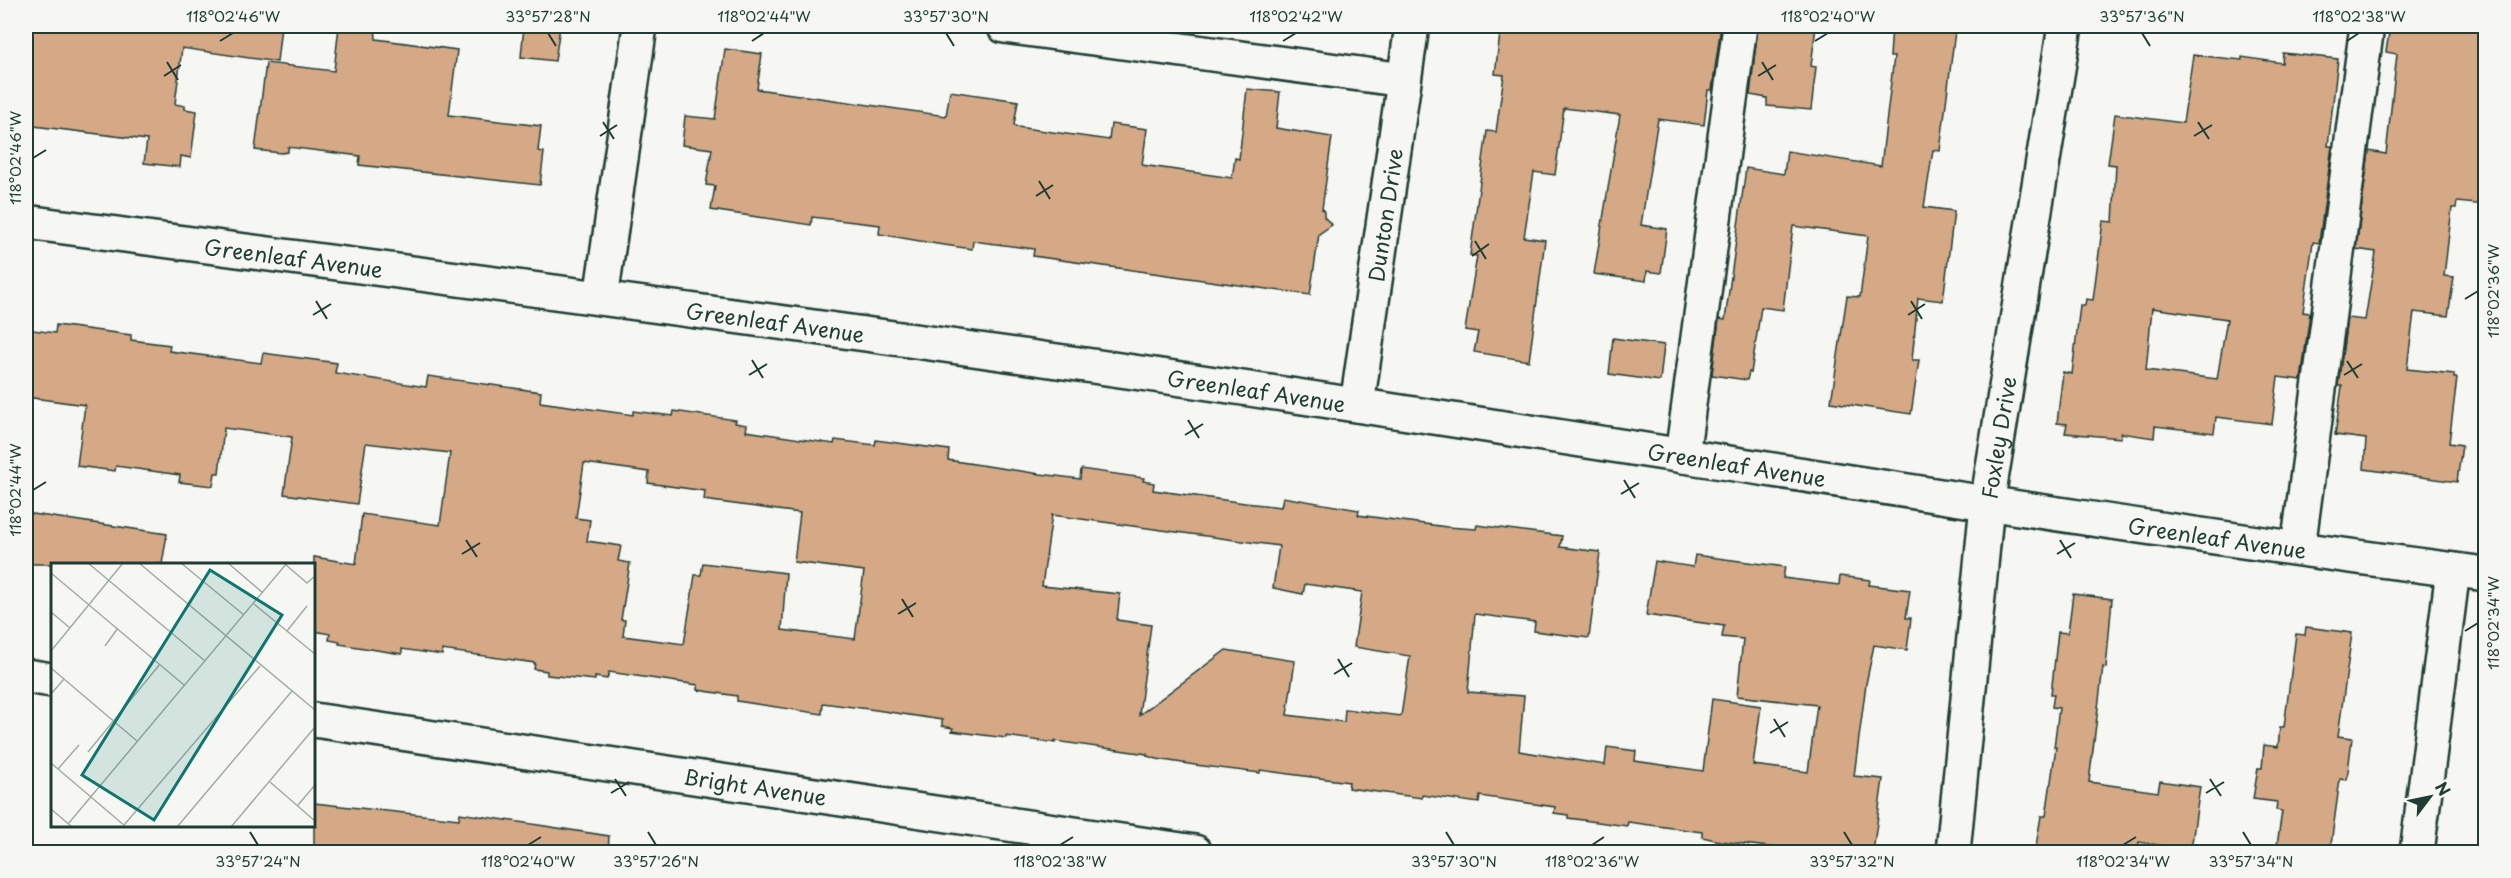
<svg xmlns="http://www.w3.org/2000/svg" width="2511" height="878" viewBox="0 0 2511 878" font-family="'Playpen Sans',sans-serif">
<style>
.building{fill:#d5a886;stroke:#1f3d34;stroke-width:1.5;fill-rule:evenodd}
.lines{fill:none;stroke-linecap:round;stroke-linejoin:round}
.minor-casing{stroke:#1f3d34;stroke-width:38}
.minor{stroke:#f6f6f2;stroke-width:33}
.ticks{fill:none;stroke:#1f3d34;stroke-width:2}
.labels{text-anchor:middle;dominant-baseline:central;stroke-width:4.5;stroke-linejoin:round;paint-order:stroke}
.street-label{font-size:21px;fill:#1f3d34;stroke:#f6f6f2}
.inset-road{fill:none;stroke:#a0aca6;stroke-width:1.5}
.view{fill:#0f766e;fill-opacity:0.15;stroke:#0f766e;stroke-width:3}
.inset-edge{fill:none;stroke:#1f3d34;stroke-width:3}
.neatline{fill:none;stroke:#1f3d34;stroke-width:2}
.ticks-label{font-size:15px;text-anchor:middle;fill:#1f3d34}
</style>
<rect width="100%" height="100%" fill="#f6f6f2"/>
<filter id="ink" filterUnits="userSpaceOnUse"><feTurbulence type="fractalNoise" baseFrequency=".0167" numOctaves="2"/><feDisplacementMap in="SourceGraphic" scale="12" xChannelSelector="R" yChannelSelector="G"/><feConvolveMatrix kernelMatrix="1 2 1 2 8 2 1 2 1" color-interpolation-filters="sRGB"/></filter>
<g filter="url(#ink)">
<g class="building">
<path d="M 26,26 L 281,26 L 277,62 L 182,48 L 175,104 L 185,106 L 185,109 L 197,111 L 191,158 L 181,156 L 180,167 L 144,163 L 147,140 L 26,125 Z"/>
<path d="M 339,26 L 375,26 L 376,39 L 457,50 L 449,115 L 541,126 L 538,151 L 544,152 L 540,185 L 359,165 L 360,156 L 288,147 L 288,152 L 281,153 L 255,150 L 266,63 L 334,71 Z"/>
<path d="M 524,26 L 560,26 L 555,61 L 521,57 Z"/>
<path d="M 1501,26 L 1721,26 L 1712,90 L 1708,90 L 1704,125 L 1658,119 L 1641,225 L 1667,229 L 1661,273 L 1647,271 L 1646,281 L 1594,274 L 1620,115 L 1564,108 L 1555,175 L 1534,172 L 1524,237 L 1545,240 L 1529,361 L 1474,352 L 1478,332 L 1465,330 L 1477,256 L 1470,255 L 1487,131 L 1496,132 L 1504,75 L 1495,74 Z"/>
<path d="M 1758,26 L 1816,26 L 1811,66 L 1816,67 L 1811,110 L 1767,106 L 1767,98 L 1750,95 Z"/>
<path d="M 1892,26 L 1955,31 L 1940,151 L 1933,150 L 1924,207 L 1954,211 L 1943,301 L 1918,298 L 1912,360 L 1919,360 L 1911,414 L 1831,402 L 1847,296 L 1860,297 L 1868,236 L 1793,226 L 1783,310 L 1761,307 L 1751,373 L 1749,372 L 1747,380 L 1712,375 L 1719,319 L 1725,320 L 1746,168 L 1784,174 L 1787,151 L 1881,166 L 1894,57 L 1890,57 Z"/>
<path d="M 2390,26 L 2486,26 L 2486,205 L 2457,202 L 2456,208 L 2452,208 L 2444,276 L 2454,277 L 2448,316 L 2414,312 L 2407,369 L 2454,374 L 2454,378 L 2457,378 L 2449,443 L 2462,445 L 2457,482 L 2364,469 L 2366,439 L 2335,435 L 2342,386 L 2338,386 L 2347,318 L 2365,320 L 2376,252 L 2356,249 L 2369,151 L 2386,154 L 2397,54 L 2386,52 Z"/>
<path d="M 725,49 L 762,54 L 757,89 L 946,116 L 950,91 L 1018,101 L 1014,125 L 1017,127 L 1109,140 L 1111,124 L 1147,129 L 1142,165 L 1232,178 L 1235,158 L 1239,159 L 1247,89 L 1280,92 L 1276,128 L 1332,137 L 1322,209 L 1324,210 L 1324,217 L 1332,225 L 1319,234 L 1310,295 L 1033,256 L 1034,249 L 973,241 L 972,249 L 937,244 L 879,234 L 880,225 L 812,217 L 811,225 L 711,210 L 715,186 L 706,185 L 712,149 L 682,145 L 685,116 L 715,119 Z"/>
<path d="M 2283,53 L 2338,59 L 2328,146 L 2332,146 L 2319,243 L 2313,242 L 2303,312 L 2310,313 L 2301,380 L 2278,377 L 2272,424 L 2216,417 L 2214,433 L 2155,426 L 2154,438 L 2121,433 L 2121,438 L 2065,433 L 2067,424 L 2057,423 L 2063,372 L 2072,374 L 2080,305 L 2085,305 L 2086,299 L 2093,300 L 2103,221 L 2113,222 L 2116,165 L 2108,164 L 2115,114 L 2183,123 L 2193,55 L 2242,60 L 2242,57 L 2282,63 ZM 2152,308 L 2227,319 L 2217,379 L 2146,370 Z"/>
<path d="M 56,325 L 131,335 L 131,340 L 170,345 L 169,351 L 261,363 L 263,353 L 337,363 L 335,373 L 426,387 L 428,376 L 541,392 L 540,402 L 633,415 L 633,411 L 673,416 L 674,411 L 736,420 L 735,423 L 747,425 L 746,431 L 834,444 L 835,440 L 875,445 L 876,440 L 949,450 L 948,460 L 1040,474 L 1080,479 L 1081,469 L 1144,478 L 1143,481 L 1154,483 L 1153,490 L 1245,503 L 1281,507 L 1283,497 L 1359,510 L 1358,515 L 1447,527 L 1476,529 L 1477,525 L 1562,536 L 1560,547 L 1600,552 L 1589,638 L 1534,631 L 1535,622 L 1475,614 L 1468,692 L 1524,696 L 1519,751 L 1605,765 L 1607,747 L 1636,751 L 1635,761 L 1703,771 L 1712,699 L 1761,706 L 1753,765 L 1808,772 L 1817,705 L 1737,696 L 1743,639 L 1722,637 L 1724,626 L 1646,615 L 1655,561 L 1693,567 L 1695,555 L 1785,567 L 1783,578 L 1839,585 L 1840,576 L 1870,580 L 1869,585 L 1910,590 L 1906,618 L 1911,618 L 1907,650 L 1874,645 L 1866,684 L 1854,776 L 1883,779 L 1873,852 L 1808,852 L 1720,841 L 1702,837 L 1702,832 L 1628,822 L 1627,826 L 1568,818 L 1568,815 L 1554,813 L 1555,807 L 1480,796 L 1479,803 L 1422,795 L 1422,798 L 1348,788 L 1349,782 L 1260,770 L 1260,773 L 1195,765 L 1157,759 L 1147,756 L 1147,754 L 1055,741 L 1055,743 L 1006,736 L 1006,738 L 952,731 L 953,728 L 942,726 L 942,720 L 876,710 L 823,703 L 822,714 L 737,701 L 737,696 L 698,690 L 698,685 L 609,672 L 607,679 L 595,677 L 595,680 L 547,675 L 547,671 L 534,669 L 535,663 L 442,650 L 442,655 L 402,649 L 402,654 L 339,644 L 340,642 L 329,640 L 330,634 L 314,631 L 314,557 L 356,564 L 362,514 L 440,525 L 450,453 L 366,443 L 357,504 L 284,494 L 292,437 L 224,428 L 219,473 L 215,473 L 213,486 L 179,482 L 180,475 L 116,466 L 115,471 L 77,466 L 85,405 L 26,397 L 26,329 L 55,333 ZM 584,463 L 649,472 L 648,483 L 705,491 L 704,500 L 800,513 L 794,562 L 864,571 L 855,639 L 782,630 L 786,573 L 703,563 L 701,575 L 695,575 L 684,644 L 623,636 L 625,620 L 621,620 L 630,563 L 618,561 L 621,546 L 587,541 L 590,520 L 576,518 ZM 1052,515 L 1279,546 L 1273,588 L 1303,594 L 1305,584 L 1362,592 L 1354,647 L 1410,656 L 1401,716 L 1345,709 L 1344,722 L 1287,715 L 1295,661 L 1226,650 L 1139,715 L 1151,625 L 1117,620 L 1120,594 L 1042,586 Z"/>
<path d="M 1613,338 L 1664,345 L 1660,381 L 1609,374 Z"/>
<path d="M 26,513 L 167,534 L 162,564 L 26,564 Z"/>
<path d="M 2073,594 L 2112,599 L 2106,668 L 2103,667 L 2089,782 L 2158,792 L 2160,781 L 2200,787 L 2191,850 L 2139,842 L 2137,852 L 2081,852 L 2036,846 L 2041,816 L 2046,816 L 2056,747 L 2054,747 L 2059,708 L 2052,707 L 2054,694 L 2051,694 L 2058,632 L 2068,633 Z"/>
<path d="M 2306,627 L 2352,633 L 2338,736 L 2352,738 L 2347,780 L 2340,779 L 2330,852 L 2276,852 L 2282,811 L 2276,810 L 2277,802 L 2253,799 L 2258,768 L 2262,768 L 2264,745 L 2278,747 L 2280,727 L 2284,727 L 2296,634 L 2305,635 Z"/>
<path d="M 314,803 L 459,819 L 460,813 L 609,836 L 608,852 L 314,852 Z"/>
</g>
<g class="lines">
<defs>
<g id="minor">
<path d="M 1004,26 L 1404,80"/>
<path id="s1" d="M 26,222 C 471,281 917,338 1362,406 C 1736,463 2110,526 2486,574"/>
<path d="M 601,298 L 640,26"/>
<path id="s2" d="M 1357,405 L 1412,26"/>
<path d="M 1682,456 L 1740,26"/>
<path d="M 2298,548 L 2367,26"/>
<path d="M 26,676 L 52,680"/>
<path id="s3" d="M 314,720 L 1195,852"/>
<path id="s4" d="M 1953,852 L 1987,504 L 2065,26"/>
<path d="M 2417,852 L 2453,570"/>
</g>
</defs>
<use href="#minor" class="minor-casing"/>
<use href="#minor" class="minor"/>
</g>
</g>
<path class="ticks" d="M 548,33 L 556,46M 946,33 L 954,46M 2142,33 L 2150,46M 220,41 L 233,33M 752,41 L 764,33M 1283,41 L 1296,33M 1815,41 L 1828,33M 2347,41 L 2359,33M 167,62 L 178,80M 1762,62 L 1773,80M 164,76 L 181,65M 1758,76 L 1776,65M 603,122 L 614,139M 2198,122 L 2209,139M 600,136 L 617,125M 2194,136 L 2212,125M 33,158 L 46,150M 1039,181 L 1050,199M 1036,196 L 1053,185M 1475,241 L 1486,259M 1472,256 L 1489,244M 2465,299 L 2478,291M 316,301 L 327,319M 1911,301 L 1922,319M 313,315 L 331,304M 1908,315 L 1925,304M 752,360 L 763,378M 2347,361 L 2358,378M 749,375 L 767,364M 2344,375 L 2362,364M 1188,420 L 1199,438M 1185,435 L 1203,424M 1624,480 L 1635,498M 33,490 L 46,482M 1621,494 L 1639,483M 466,540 L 477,557M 2060,540 L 2071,558M 462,554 L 480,543M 2057,554 L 2075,543M 902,599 L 913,617M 898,614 L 916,603M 2465,631 L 2478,623M 1338,659 L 1349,677M 1334,674 L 1352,663M 1774,719 L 1785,737M 1770,733 L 1788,722M 615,779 L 626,796M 2210,779 L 2221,796M 611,793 L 629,782M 2206,793 L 2224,782M 250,832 L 258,845M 648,832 L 656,845M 1446,832 L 1454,845M 1844,832 L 1852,845M 2243,832 L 2251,845M 528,845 L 541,837M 1060,845 L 1073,837M 1592,845 L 1604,837M 2123,845 L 2136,837"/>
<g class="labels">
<g class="street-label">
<text stroke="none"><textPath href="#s2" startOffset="192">Dunton Drive</textPath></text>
<text stroke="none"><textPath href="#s1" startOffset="270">Greenleaf Avenue</textPath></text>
<text stroke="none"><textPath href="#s1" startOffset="756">Greenleaf Avenue</textPath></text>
<text stroke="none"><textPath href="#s1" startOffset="1242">Greenleaf Avenue</textPath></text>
<text stroke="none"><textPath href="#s4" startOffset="417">Foxley Drive</textPath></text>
<text stroke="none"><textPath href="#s1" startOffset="1728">Greenleaf Avenue</textPath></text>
<text stroke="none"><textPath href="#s1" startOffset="2214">Greenleaf Avenue</textPath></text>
<text stroke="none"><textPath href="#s3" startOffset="446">Bright Avenue</textPath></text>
</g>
</g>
<g transform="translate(51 563)">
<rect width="264" height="264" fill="#f6f6f2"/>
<path class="inset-road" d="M 37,0 L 154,98M 88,0 L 264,147M 130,0 L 193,52M 177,0 L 212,30M 235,2 L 256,20 L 264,13M 0,10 L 133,122M 203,41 L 264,91M 0,49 L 19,65M 236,68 L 256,43M 54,83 L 67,65M 0,88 L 72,0M 0,105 L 86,178M 0,131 L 13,116M 37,189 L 109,101M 0,200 L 74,263M 7,206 L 28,182M 219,219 L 264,258M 247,242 L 264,222M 0,246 L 21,264M 17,261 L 236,0M 73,262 L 209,103M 126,264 L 241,128M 180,264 L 264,164"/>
<path class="view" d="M 159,7 L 231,52 L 103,257 L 31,212 Z"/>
<rect width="264" height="264" class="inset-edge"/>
</g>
<rect width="2511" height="878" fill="none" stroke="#f6f6f2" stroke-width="66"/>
<g transform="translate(2430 797) rotate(58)" stroke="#f6f6f2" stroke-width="4.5" paint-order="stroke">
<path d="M0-4.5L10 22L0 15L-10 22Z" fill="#1f3d34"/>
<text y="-9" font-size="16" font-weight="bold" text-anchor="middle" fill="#1f3d34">N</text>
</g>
<rect x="33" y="33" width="2445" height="812" class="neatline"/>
<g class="ticks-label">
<text x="233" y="22">118°02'46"W</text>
<text x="548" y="22">33°57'28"N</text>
<text x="764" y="22">118°02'44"W</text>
<text x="946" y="22">33°57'30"N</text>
<text x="1296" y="22">118°02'42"W</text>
<text x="1828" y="22">118°02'40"W</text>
<text x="2142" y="22">33°57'36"N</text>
<text x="2359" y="22">118°02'38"W</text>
<text transform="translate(16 158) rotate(-90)" y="5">118°02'46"W</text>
<text transform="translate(2494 291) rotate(-90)" y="5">118°02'36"W</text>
<text transform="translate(16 490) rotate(-90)" y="5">118°02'44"W</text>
<text transform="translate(2494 623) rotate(-90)" y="5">118°02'34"W</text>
<text x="258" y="867">33°57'24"N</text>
<text x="528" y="867">118°02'40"W</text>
<text x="656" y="867">33°57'26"N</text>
<text x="1060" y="867">118°02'38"W</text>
<text x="1454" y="867">33°57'30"N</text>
<text x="1592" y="867">118°02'36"W</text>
<text x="1852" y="867">33°57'32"N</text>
<text x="2123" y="867">118°02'34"W</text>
<text x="2251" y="867">33°57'34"N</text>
</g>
</svg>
